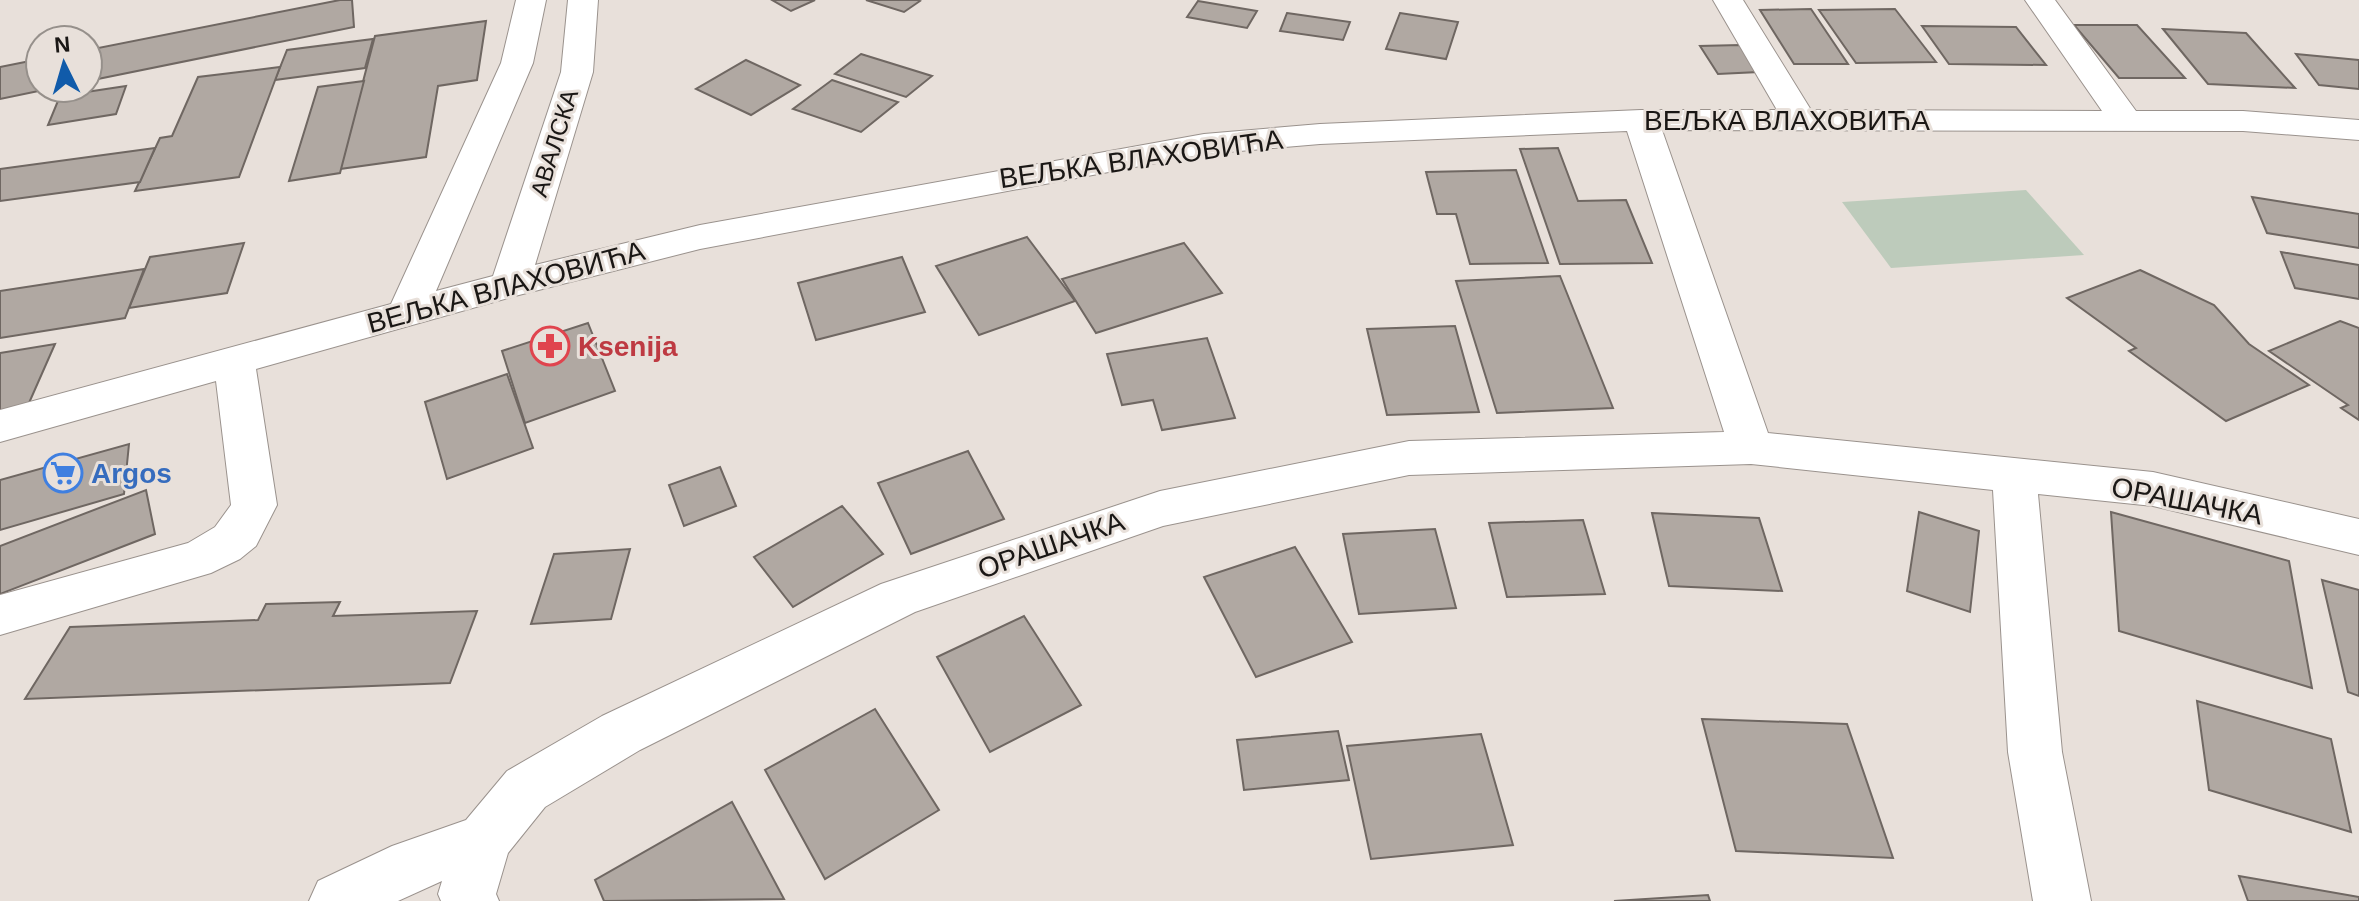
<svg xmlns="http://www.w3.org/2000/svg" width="2359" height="901" viewBox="0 0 2359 901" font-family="Arial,sans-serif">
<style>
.green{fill:#bdcbbb}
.building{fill:#b0a8a2;stroke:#6f6762;stroke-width:2}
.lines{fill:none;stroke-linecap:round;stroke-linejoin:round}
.minor-casing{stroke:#9a928d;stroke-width:2}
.minor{fill:#fff;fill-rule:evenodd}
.labels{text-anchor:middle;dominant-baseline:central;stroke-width:6;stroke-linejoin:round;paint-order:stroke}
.far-street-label{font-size:24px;fill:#1a1715;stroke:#e8e0da}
.street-label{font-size:28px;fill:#1a1715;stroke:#e8e0da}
.health-label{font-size:28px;font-weight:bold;fill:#be3a42;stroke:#e8e0da;text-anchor:start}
.shop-label{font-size:28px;font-weight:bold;fill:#366cbe;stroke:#e8e0da;text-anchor:start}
</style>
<rect width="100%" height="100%" fill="#e8e0da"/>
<path class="green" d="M 2026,190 L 2084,255 L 1891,268 L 1842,202 Z"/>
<g class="building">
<path d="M 340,0 L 352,0 L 354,27 L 88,81 L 88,50 Z"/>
<path d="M 772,0 L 815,0 L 791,11 Z"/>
<path d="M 866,0 L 918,0 L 920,1 L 904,12 Z"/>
<path d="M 1198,1 L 1257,11 L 1247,28 L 1187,17 Z"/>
<path d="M 1811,9 L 1848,64 L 1794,64 L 1760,10 Z"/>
<path d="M 1895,9 L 1936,62 L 1856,63 L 1819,10 Z"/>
<path d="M 1287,13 L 1350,22 L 1343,40 L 1280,31 Z"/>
<path d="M 1400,13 L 1458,22 L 1446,59 L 1386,49 Z"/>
<path d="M 486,21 L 477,80 L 438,86 L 426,157 L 340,169 L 375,36 Z"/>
<path d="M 2074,25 L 2137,25 L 2185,78 L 2119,78 Z"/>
<path d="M 1922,26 L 2016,27 L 2046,65 L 1949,64 Z"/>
<path d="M 2163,29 L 2246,33 L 2295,88 L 2208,84 Z"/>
<path d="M 373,39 L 365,68 L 275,80 L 287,50 Z"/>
<path d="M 1740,45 L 1758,72 L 1718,74 L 1700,46 Z"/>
<path d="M 861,54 L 932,76 L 906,97 L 835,74 Z"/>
<path d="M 2296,54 L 2359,60 L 2359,89 L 2319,85 Z"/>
<path d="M 40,59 L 40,88 L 53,88 L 0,99 L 0,67 Z"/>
<path d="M 746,60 L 800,85 L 751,115 L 696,89 Z"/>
<path d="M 280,67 L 239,177 L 135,191 L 160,138 L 172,136 L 198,77 Z"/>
<path d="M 832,80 L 898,102 L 861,132 L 793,109 Z"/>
<path d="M 364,81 L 340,173 L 289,181 L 318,87 Z"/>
<path d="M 126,86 L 116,114 L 48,125 L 60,96 Z"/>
<path d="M 155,148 L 140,182 L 0,201 L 0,169 Z"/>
<path d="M 1558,148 L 1578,201 L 1626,200 L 1652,263 L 1560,264 L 1520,149 Z"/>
<path d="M 1516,170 L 1548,263 L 1470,264 L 1456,214 L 1437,214 L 1426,172 Z"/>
<path d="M 2252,197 L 2359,214 L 2359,248 L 2267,233 Z"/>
<path d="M 1027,237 L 1075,301 L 979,335 L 936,266 Z"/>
<path d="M 244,243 L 227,293 L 129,308 L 150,257 Z"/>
<path d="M 1184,243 L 1222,293 L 1096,333 L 1062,279 Z"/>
<path d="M 2281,252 L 2359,265 L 2359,299 L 2295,288 Z"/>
<path d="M 902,257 L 925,312 L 816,340 L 798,283 Z"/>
<path d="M 144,269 L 125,318 L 0,338 L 0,291 Z"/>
<path d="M 2140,270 L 2214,305 L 2249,344 L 2309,385 L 2226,421 L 2129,351 L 2136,348 L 2067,298 Z"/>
<path d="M 1560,276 L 1613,408 L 1497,413 L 1456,281 Z"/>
<path d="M 2340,321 L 2359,328 L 2359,420 L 2341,408 L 2348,405 L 2269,351 Z"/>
<path d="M 588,323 L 615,391 L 525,423 L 502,351 Z"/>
<path d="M 1455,326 L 1479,412 L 1387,415 L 1367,329 Z"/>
<path d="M 1207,338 L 1235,418 L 1162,430 L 1153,400 L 1122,405 L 1107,354 Z"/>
<path d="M 55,344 L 25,412 L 0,416 L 0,353 Z"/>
<path d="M 507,374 L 533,448 L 447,479 L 425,402 Z"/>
<path d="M 129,444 L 124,494 L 0,530 L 0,480 Z"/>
<path d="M 968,451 L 1004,519 L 911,554 L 878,483 Z"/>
<path d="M 720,467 L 736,506 L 684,526 L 669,485 Z"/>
<path d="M 146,490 L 155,534 L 0,594 L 0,546 Z"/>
<path d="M 842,506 L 883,554 L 793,607 L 754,557 Z"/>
<path d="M 1919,512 L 1979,531 L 1970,612 L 1907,591 Z"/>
<path d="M 2111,512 L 2289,561 L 2312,688 L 2119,631 Z"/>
<path d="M 1652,513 L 1759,518 L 1782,591 L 1669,586 Z"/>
<path d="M 1583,520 L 1605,594 L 1507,597 L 1489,523 Z"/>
<path d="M 1435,529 L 1456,608 L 1359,614 L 1343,534 Z"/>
<path d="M 1295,547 L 1352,642 L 1256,677 L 1204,577 Z"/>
<path d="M 630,549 L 611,619 L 531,624 L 554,554 Z"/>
<path d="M 2322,580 L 2359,590 L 2359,696 L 2348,692 Z"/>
<path d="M 340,602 L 333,616 L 477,611 L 450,683 L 25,699 L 70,627 L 258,620 L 266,604 Z"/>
<path d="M 1024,616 L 1081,705 L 990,752 L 937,657 Z"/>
<path d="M 2197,701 L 2331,739 L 2351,832 L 2209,790 Z"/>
<path d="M 875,709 L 939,810 L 825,879 L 765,770 Z"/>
<path d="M 1702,719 L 1847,724 L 1893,858 L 1736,851 Z"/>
<path d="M 1338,731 L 1349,780 L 1244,790 L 1237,740 Z"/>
<path d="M 1481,734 L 1513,845 L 1371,859 L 1347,746 Z"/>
<path d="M 732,802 L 784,899 L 604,901 L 595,880 Z"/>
<path d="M 2239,876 L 2359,897 L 2359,901 L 2248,901 Z"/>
<path d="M 1708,895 L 1710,901 L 1614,901 Z"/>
</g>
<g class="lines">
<defs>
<path id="minor" d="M 516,0 L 546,0 L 533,63 L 436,291 L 493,276 L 561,72 L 568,0 L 598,0 L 593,72 L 535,265 L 700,225 L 1204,134 L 1320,124 L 1641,110 L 1777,110 L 1713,0 L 1743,0 L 1811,110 L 2102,111 L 2025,0 L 2055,0 L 2136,111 L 2243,111 L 2359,120 L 2359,140 L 2243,131 L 1662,130 L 1768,433 L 2153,472 L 2359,519 L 2359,555 L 2153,506 L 2038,494 L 2062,752 L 2091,901 L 2033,901 L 2008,752 L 1993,490 L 1751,464 L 1409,475 L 1163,526 L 915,612 L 640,750 L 545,807 L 508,853 L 496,894 L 499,901 L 441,901 L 438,894 L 442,881 L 398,901 L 309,901 L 318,881 L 392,846 L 466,820 L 507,771 L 602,716 L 881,584 L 1160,491 L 1409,441 L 1724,432 L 1627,131 L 1320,144 L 1204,154 L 700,249 L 515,296 L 256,369 L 277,505 L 256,546 L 240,559 L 211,573 L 0,635 L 0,595 L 188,543 L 215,527 L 231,505 L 216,381 L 0,442 L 0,410 L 391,304 L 501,63 Z"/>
</defs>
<use href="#minor" class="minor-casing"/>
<use href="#minor" class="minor"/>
</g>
<defs>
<symbol id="pharmacy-ring" viewBox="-11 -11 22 22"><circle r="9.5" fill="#e8e0da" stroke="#e0444e" stroke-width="1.5"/><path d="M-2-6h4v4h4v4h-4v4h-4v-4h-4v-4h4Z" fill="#e0444e"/></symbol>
<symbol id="supermarket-ring" viewBox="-11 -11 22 22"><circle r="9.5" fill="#e8e0da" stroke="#3f7fe0" stroke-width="1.5"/><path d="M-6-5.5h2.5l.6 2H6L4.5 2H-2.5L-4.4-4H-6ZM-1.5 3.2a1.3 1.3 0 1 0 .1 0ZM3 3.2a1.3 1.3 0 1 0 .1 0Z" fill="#3f7fe0"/></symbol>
</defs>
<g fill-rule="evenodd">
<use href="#pharmacy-ring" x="528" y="324" width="44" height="44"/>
<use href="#supermarket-ring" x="41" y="451" width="44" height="44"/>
</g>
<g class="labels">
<g class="far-street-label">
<text transform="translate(554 143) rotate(-73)">АВАЛСКА</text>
</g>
<g class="street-label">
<text x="1787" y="120">ВЕЉКА ВЛАХОВИЋА</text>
<text transform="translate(1141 159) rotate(-8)">ВЕЉКА ВЛАХОВИЋА</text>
<text transform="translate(506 287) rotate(-15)">ВЕЉКА ВЛАХОВИЋА</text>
<text transform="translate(2187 501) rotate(11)">ОРАШАЧКА</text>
<text transform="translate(1051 545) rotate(-19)">ОРАШАЧКА</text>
</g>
<g class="health-label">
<text x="578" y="346">Ksenija</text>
</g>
<g class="shop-label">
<text x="91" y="473">Argos</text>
</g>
</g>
<g transform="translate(64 64) rotate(355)"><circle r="38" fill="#e8e0da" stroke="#96908b" stroke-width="2"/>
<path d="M0-6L14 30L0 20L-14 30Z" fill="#105baa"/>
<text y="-12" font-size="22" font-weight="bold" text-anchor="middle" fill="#1a1715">N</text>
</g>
</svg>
